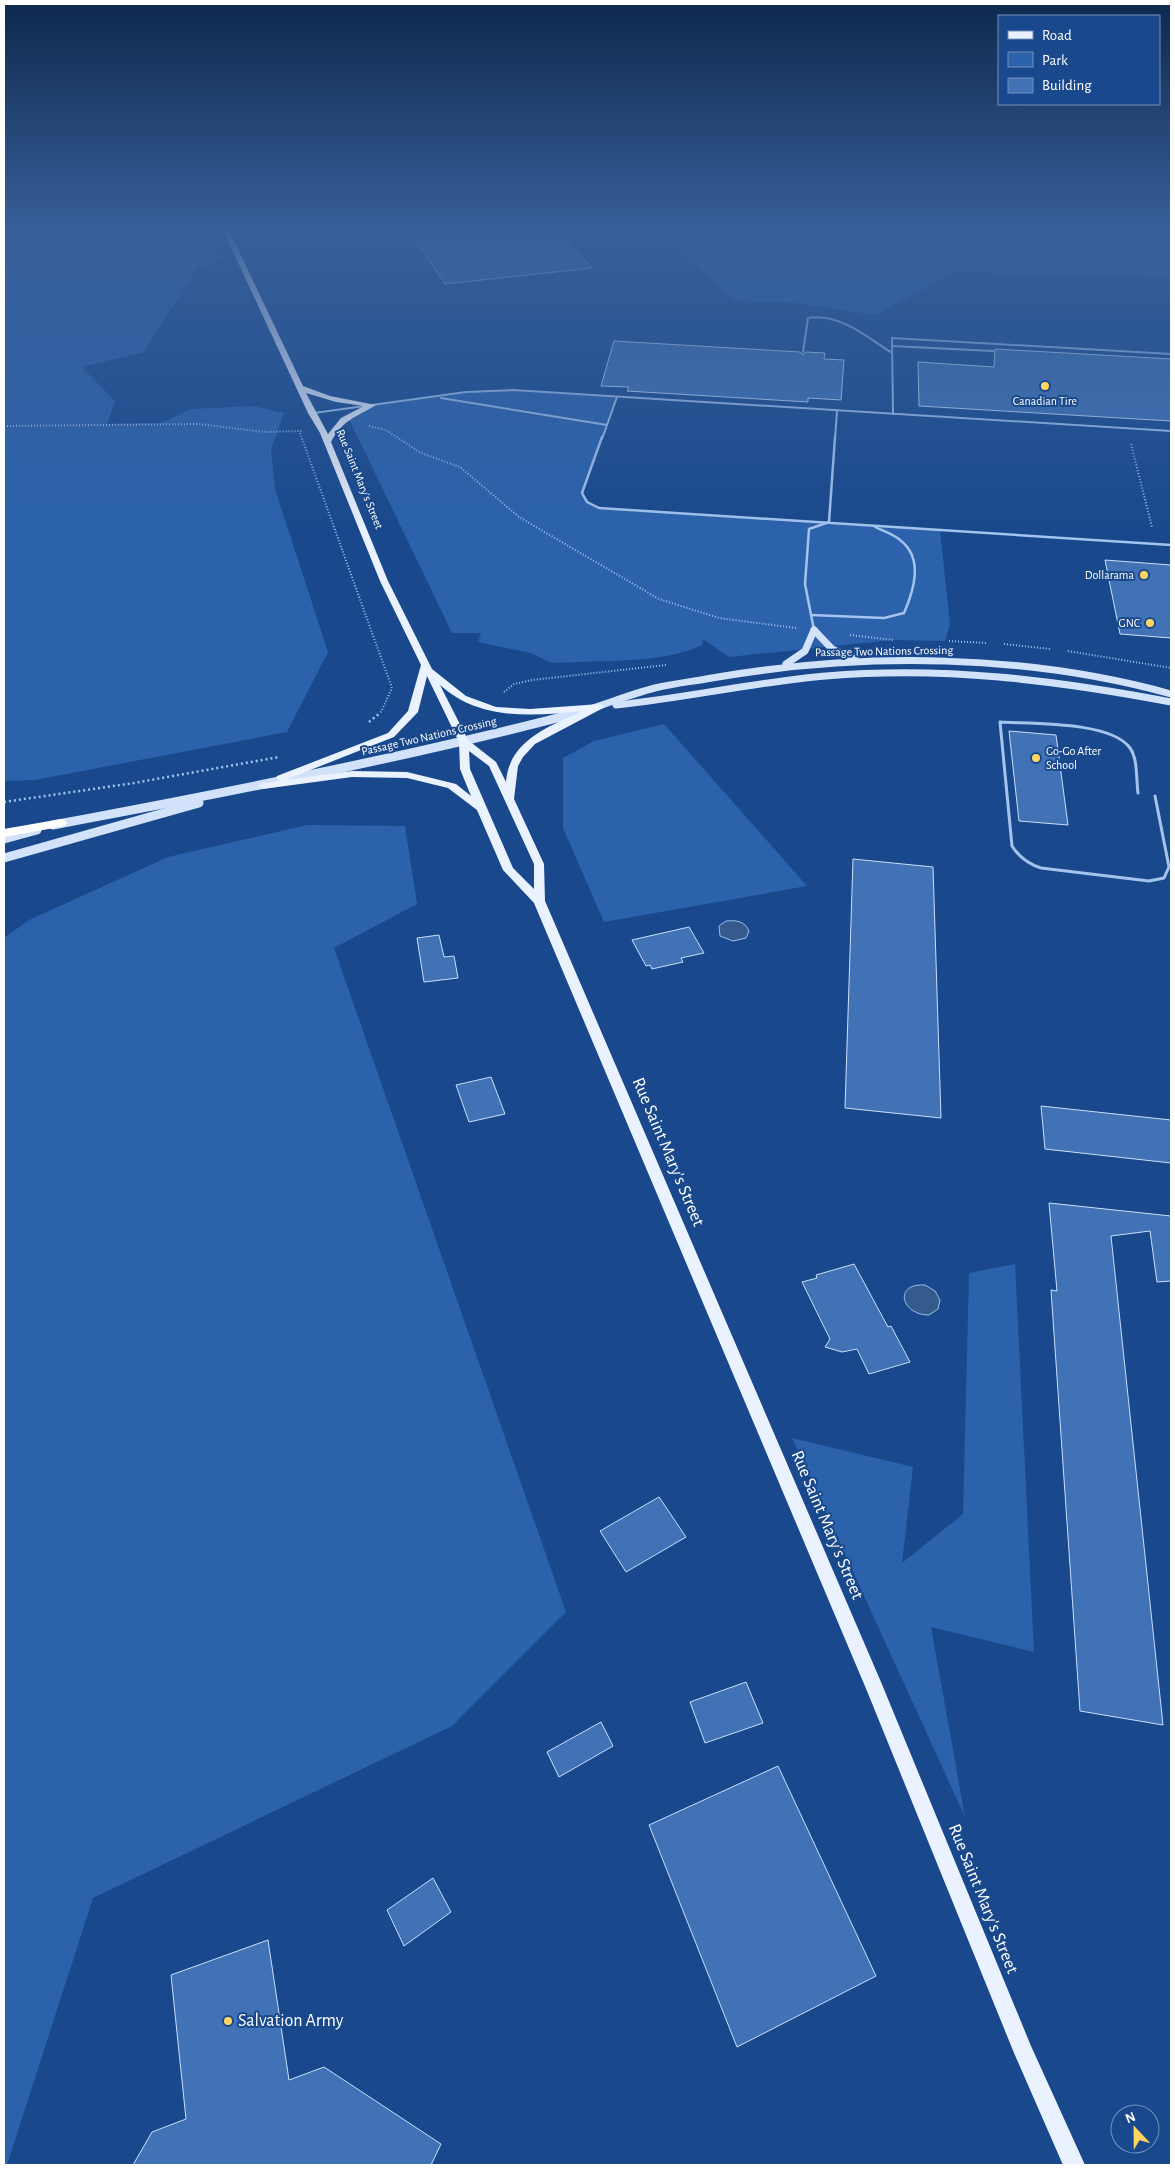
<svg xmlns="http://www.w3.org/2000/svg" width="1175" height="2169" viewBox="0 0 1175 2169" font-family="'Alegreya Sans',sans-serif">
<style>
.green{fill:#2b62ab}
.water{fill:#365a8b;stroke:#97bef1}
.building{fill:#4172b5;stroke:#cadffa}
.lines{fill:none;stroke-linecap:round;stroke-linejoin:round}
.path-far1{stroke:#a4c4ee;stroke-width:2;stroke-dasharray:1 2;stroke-linecap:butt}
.path{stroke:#a4c4ee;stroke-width:2.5;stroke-dasharray:2 3;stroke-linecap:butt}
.lane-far2{stroke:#a4c4ee;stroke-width:2}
.lane-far1{stroke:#a4c4ee;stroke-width:2.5}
.lane{stroke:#a4c4ee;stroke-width:3}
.secondary-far1{stroke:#d1e2fa;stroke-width:7}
.secondary{stroke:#d1e2fa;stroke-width:9}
.primary{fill:#ebf2ff;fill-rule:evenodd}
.highway{fill:#fff;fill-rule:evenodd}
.poi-dot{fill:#ffd561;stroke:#19498c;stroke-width:2}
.labels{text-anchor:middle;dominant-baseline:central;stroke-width:4;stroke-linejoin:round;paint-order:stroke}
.far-poi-label{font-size:12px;fill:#fff;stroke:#19498c;text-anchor:end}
.far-street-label{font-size:12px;fill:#fff;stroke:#19498c}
.near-street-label{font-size:18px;fill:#fff;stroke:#19498c}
.near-poi-label{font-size:18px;fill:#fff;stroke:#19498c;text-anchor:start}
</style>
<rect width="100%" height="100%" fill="#19498c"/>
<g class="green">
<path d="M 4,228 L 209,228 L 201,247 L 226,257 L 197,268 L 144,352 L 82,367 L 115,401 L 107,424 L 161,423 L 191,409 L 253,406 L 284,413 L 271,449 L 275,489 L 328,652 L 287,732 L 35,780 L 4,781 Z"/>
<path d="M 564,228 L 1171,228 L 1171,278 L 956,272 L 875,315 L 797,303 L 732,300 L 659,231 L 577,235 Z"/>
<path d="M 490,390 L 617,397 L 582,493 L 587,502 L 599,508 L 940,530 L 950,624 L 945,641 L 893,640 L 729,657 L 703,639 L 702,645 C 664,664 600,660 557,663 L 549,662 L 531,653 L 478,642 L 481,633 L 452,633 L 350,421 L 343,420 L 373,405 Z"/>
<path d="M 664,724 L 807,886 L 604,922 L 563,828 L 563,758 L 594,741 Z"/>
<path d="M 307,825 L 405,826 L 417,904 L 334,948 L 566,1612 L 452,1726 L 93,1898 L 7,2165 L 4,2165 L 4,938 L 29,920 L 168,857 Z"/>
<path d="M 1015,1264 L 1034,1652 L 931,1627 L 965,1817 L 792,1438 L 913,1467 L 902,1563 L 963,1514 L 969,1273 Z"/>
</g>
<g class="water">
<path d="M 726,921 C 736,920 745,921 749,931 L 746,938 L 733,941 L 720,936 L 719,926 Z"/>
<path d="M 925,1285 L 935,1291 L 940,1300 L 938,1309 L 929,1315 C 901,1315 893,1283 925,1285 Z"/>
</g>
<g class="building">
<path d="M 530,228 L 541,228 L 553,242 L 567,241 L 592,268 L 445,284 L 413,236 L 451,232 L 454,235 Z"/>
<path d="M 614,341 L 800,352 L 803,355 L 806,352 L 825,353 L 824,359 L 844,360 L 841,400 L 808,398 L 808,402 L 627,391 L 629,387 L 601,386 Z"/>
<path d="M 995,349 L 1171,359 L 1171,421 L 919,406 L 918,362 L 994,367 Z"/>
<path d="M 1105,560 L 1171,565 L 1171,638 L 1120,634 Z"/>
<path d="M 1009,731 L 1056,735 L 1068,825 L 1019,821 Z"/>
<path d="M 853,859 L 933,867 L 941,1118 L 845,1108 Z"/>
<path d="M 689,927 L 704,953 L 681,958 L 683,962 L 652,969 L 650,965 L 646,966 L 632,940 Z"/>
<path d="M 439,935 L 444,957 L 454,956 L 458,978 L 424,982 L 417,938 Z"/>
<path d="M 491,1077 L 505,1114 L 469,1122 L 456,1085 Z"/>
<path d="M 1041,1106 L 1171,1120 L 1171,1163 L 1045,1149 Z"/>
<path d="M 1049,1203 L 1171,1216 L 1171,1281 L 1157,1282 L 1150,1231 L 1111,1236 L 1163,1725 L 1080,1711 L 1051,1290 L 1057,1291 Z"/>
<path d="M 854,1264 L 888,1327 L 891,1326 L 910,1362 L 869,1374 L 857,1349 L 842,1352 L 825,1347 L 830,1339 L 802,1282 L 817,1278 L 816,1275 Z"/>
<path d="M 659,1497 L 686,1537 L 626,1572 L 600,1531 Z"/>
<path d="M 746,1682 L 763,1723 L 705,1743 L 690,1702 Z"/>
<path d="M 601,1722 L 613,1746 L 559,1777 L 547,1752 Z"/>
<path d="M 778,1766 L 876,1976 L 737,2047 L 649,1825 Z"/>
<path d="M 433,1878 L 451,1912 L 404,1946 L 387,1910 Z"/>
<path d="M 268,1940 L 289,2080 L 324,2067 L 441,2144 L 431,2165 L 133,2165 L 152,2132 L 186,2119 L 171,1975 Z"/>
</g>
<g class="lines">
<g class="path-far1">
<path d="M 4,426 L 199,424 L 264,432 L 302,431"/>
<path d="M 369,426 L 386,430 L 421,453 L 460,467 L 519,517 L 659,599 L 719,618 L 796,628"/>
<path d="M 300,433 L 392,688 L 380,714"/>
<path d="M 1131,444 L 1152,527"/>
<path d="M 850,635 L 893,640"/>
<path d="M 949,641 L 987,643"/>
<path d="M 1004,644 L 1050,649"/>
<path d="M 1068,651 L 1171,668"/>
<path d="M 504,692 L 514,684 L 532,680 L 666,665"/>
</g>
<g class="path">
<path d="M 369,722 L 380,713"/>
<path d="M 4,802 L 134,783 L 279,757"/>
</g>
<g class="lane-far2">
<path d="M 229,236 L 306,228"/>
<path d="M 892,346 L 993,351"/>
<path d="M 803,352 L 808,318 C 840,313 867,337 892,353"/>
<path d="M 441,398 L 607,425"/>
<path d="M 314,413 L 466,392 L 513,390 L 1171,431"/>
<path d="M 893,414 L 892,338 L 1171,354"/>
<path d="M 602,439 L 617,397"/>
<path d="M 835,439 L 837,411"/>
</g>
<g class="lane-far1">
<path d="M 602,437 L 582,493 L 587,502 L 599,508 L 1171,545"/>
<path d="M 811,615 L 884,618 L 904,613 C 914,590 924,558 900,540 C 893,534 883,531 875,527"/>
<path d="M 814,630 L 805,584 L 809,529 L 829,522 L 835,437"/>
</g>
<path class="lane" d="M 1138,793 C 1136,779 1138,759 1130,748 C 1111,721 1030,724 1000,722 L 1012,846 C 1019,857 1028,864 1041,868 L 1149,881 L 1164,878 L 1169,867 L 1155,796"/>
<g class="secondary-far1">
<path d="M 814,630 L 832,649 L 855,659"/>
<path d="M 786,664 L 805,651 L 814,630"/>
<path d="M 616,705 C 686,698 755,682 826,676 C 944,666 1054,680 1171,702"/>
<path d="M 572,714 C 600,707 627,695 655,688 C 675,683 697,681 718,677 C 865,652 1027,654 1171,694"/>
</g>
<g class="secondary">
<path d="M 53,825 C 229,792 403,758 577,713"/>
<path d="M 4,839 L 37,830"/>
<path d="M 4,858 L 199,803"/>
</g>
<path class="primary" d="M 222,228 L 228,228 L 303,386 L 330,396 L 376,405 C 357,417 343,419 331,442 L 388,581 L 432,669 L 466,696 L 496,707 L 530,709 L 600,704 L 605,707 L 535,744 L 523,757 L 518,766 L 514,799 L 544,864 L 545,901 L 881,1682 L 1031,2046 L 1085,2165 L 1063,2165 L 1014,2053 L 867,1691 L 534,903 L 503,870 L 477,810 L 448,788 L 407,778 L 352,777 L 263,789 L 258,786 L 263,783 L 280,781 L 276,778 L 277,776 L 388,733 L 408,711 L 421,665 L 380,581 L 320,433 L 308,413 ZM 306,393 L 336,402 L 364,406 L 341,418 L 328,434 ZM 427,676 L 459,742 L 460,769 L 471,796 L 456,784 L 407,772 L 352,771 L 285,780 L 394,737 L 418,712 ZM 440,685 C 480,721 532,716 583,711 C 550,726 509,740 506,782 L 496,762 L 468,740 ZM 469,751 L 489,766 L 534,864 L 534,889 L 513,868 L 470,769 Z"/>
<path class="highway" d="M 61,819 L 65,820 L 67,823 L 65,826 L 4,837 L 4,829 Z"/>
</g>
<linearGradient id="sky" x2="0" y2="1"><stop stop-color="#0e284d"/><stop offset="0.43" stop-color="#385f99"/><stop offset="1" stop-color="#385f99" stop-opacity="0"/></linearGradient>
<rect width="1175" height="531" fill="url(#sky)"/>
<g class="poi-dot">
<circle cx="1045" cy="386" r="5"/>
<circle cx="1144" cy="575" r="5"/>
<circle cx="1150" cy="623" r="5"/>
<circle cx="1036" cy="758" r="5"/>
<circle cx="228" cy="2021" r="5"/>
</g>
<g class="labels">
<g class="far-poi-label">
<text x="1045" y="401" text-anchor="middle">Canadian Tire</text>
<text x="1134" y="575">Dollarama</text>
<text x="1140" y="623">GNC</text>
<text x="1046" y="751" text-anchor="start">Go-Go After<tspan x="1046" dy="14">School</tspan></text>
</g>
<g class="far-street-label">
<text transform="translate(360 479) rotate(68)">Rue Saint Mary's Street</text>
<text transform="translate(884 651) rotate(-1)">Passage Two Nations Crossing</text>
<text transform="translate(429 736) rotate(-13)">Passage Two Nations Crossing</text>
</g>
<g class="near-street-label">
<text transform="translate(668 1152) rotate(67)">Rue Saint Mary's Street</text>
<text transform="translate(827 1525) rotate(67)">Rue Saint Mary's Street</text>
<text transform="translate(983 1899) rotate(68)">Rue Saint Mary's Street</text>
</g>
<g class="near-poi-label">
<text x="238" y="2021">Salvation Army</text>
</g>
</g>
<rect width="1175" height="2169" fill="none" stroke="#ffffff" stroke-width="10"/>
<rect x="998" y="15" width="162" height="90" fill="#19498c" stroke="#7592ba"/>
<rect x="1008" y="31" width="25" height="8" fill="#ebf2ff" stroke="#7592ba"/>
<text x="1042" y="40" font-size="15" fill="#ffffff">Road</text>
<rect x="1008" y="52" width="25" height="15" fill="#2b62ab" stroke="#7592ba"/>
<text x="1042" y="65" font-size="15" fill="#ffffff">Park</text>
<rect x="1008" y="78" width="25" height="15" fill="#4172b5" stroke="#7592ba"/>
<text x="1042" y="90" font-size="15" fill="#ffffff">Building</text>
<g transform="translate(1135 2129) rotate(338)"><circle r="24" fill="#19498c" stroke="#7592ba"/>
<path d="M0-4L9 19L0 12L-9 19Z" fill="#ffd561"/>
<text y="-8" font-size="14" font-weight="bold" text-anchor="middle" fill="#ffffff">N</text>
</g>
</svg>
